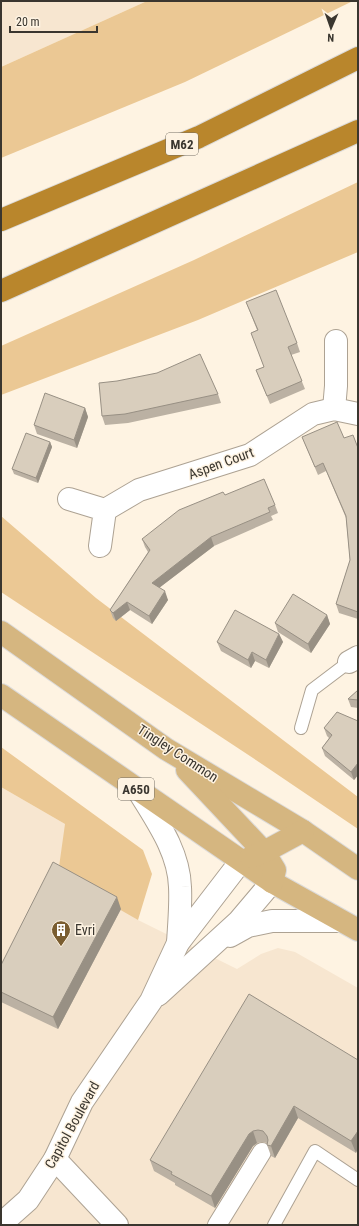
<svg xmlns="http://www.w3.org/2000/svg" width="359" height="1226" viewBox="0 0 359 1226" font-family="'Roboto Condensed',sans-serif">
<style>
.built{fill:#f7e6d0}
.green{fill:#ebc894}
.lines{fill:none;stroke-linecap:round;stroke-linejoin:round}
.service-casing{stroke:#ada293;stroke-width:14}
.pedestrian-casing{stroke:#ada293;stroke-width:20}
.minor-casing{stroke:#ada293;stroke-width:24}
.primary-casing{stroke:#dcdbda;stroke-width:24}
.motorway-casing{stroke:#dcdbda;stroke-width:24}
.service{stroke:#fff;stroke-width:12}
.pedestrian{stroke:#fff;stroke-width:18}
.minor{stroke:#fff;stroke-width:22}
.primary{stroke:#d5b680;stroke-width:22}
.motorway{stroke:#b9862c;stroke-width:22}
.wall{fill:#bbb1a3}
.shaded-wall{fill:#989084}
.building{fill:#d9cebd;stroke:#989084}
.labels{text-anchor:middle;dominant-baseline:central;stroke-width:3;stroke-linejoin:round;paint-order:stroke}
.shield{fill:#fef3e2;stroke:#756f65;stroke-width:1}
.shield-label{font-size:13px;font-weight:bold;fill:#3a362f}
.street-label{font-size:14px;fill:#3a362f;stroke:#fef3e2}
.poi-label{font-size:14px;fill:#3a362f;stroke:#fef3e2;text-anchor:start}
</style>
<rect width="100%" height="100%" fill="#fef3e2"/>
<g class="built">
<path d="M 1,1 L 147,1 L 1,67 Z"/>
<path d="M 1,787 L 65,824 L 121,909 L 138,920 L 237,969 L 261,954 L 278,948 L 295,952 L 358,988 L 358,1225 L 1,1225 Z"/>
</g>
<g class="green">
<path d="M 147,1 L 353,1 L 185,82 L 1,158 L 1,67 Z"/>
<path d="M 358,182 L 358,252 L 198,320 L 1,395 L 1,346 L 194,260 Z"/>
<path d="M 1,516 L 96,598 L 358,797 L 358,829 L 253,758 L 1,592 Z"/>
<path d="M 1,747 L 143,850 L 152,874 L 138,920 L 58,874 L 65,824 L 1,787 Z"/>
</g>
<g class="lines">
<defs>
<g id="service">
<path d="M 301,728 L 312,690 L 349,662"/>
<path d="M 274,1225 L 315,1151 L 358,1180"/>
</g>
<path id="pedestrian" d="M 217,1225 L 262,1152"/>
<g id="minor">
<path d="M 334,409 L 336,386 L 336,341"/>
<path d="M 69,499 L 105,510 L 100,546"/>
<path d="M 105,510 L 139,490 L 250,455 L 313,414 L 334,409 L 358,414"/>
<path d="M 349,662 L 358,657"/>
<path d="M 138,790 C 156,820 179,851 180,887 C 181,905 179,925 178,943"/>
<path d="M 230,936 L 248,926 L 272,921 L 340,921"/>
<path d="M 158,995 L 239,921 L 272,882"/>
<path d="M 55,1159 L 117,1225"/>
<path d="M 1,1224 L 28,1200 L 55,1159 L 82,1102 L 151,1001 L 178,943 L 241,861"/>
</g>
<g id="primary">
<path d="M 1,632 L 166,749 L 303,831 L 358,869"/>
<path d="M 1,695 L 272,882 L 358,930"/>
<path d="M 187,770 L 264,852 L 275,870 L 272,882"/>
<path d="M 251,857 L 264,852 L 303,831"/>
</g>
<g id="motorway">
<path d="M 1,220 L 199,137 L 358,58"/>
<path d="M 1,291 L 358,131"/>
</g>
</defs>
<use href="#service" class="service-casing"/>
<use href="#pedestrian" class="pedestrian-casing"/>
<use href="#minor" class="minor-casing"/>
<use href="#primary" class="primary-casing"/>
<use href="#motorway" class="motorway-casing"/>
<use href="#service" class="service"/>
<use href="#pedestrian" class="pedestrian"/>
<use href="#minor" class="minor"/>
<use href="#primary" class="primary"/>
<use href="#motorway" class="motorway"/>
</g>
<g class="wall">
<path d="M 246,302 L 297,343 L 300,352 L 291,355 L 305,389 L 270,404 L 256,370 L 264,367 L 251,333 L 257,330 Z"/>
<path d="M 218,394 L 221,403 L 128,423 L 105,425 L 102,416 Z"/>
<path d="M 85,408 L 88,417 L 77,448 L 37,434 L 34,425 Z"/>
<path d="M 302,437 L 344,438 L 358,448 L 358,619 L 339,613 L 336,604 L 350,560 L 346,518 L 326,471 L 318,475 Z"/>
<path d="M 50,442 L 52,447 L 38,483 L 14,474 L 12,469 Z"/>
<path d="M 225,495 L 275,505 L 278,513 L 271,516 L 273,520 L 214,546 L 159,588 L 168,600 L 152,624 L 130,610 L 116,621 L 113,618 L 110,610 L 148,552 L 145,547 L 142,539 Z"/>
<path d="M 327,615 L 330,624 L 311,653 L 278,632 L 275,623 Z"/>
<path d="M 279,634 L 283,642 L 269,668 L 255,661 L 251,668 L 221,651 L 217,642 Z"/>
<path d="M 358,690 L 358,708 L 351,707 L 348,699 Z"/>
<path d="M 358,721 L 358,775 L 354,780 L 325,756 L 322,748 L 329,738 L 327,736 L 324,728 Z"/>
<path d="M 121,909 L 58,1029 L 1,1002 L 1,965 Z"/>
<path d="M 358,1060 L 356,1153 L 298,1118 L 275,1158 L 271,1156 L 267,1145 L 267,1143 L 262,1142 L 257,1143 L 253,1146 L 215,1208 L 175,1185 L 175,1183 L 154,1171 L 150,1160 Z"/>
</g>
<g class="shaded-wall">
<path d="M 85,408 L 88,417 L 77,448 L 74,440 Z"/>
<path d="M 50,442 L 52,447 L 38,483 L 36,478 Z"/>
<path d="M 211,537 L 214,546 L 155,591 L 152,583 Z"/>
<path d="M 165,591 L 168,600 L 152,624 L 149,616 Z"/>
<path d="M 127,602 L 130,610 L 116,621 L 113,613 Z"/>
<path d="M 327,615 L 330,624 L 311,653 L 308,644 Z"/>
<path d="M 279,634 L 283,642 L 269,668 L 266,660 Z"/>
<path d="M 252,652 L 255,661 L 251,668 L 248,660 Z"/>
<path d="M 358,763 L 358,775 L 354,780 L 351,772 Z"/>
<path d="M 117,897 L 121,909 L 58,1029 L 53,1017 Z"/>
<path d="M 294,1106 L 298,1118 L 275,1158 L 271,1146 Z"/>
<path d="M 253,1131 L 257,1143 L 253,1146 L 215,1208 L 211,1196 L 249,1134 Z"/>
<path d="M 358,1131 L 358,1149 L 356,1153 L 351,1141 Z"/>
</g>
<g class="building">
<path d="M 276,290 L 297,343 L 288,347 L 302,381 L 267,396 L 256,370 L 264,367 L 251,333 L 258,330 L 246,302 Z"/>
<path d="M 200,354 L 218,394 L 125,414 L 102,416 L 99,383 L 117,381 L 157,373 Z"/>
<path d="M 45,393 L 85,408 L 74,440 L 34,425 Z"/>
<path d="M 337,422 L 344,438 L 353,435 L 358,448 L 358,612 L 336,604 L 350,560 L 346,516 L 323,463 L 315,467 L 302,437 Z"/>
<path d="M 26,433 L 50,442 L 36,478 L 12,469 Z"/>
<path d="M 264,479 L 275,505 L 268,508 L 270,512 L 211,537 L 152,583 L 165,591 L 149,616 L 127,602 L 113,613 L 110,610 L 150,550 L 142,539 L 179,510 L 223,492 L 225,495 Z"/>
<path d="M 293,594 L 327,615 L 308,644 L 275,623 Z"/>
<path d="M 235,610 L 279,634 L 266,660 L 252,652 L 248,660 L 217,642 Z"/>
<path d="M 358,690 L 358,700 L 348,699 Z"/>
<path d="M 337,712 L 358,721 L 358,763 L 351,772 L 322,748 L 332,735 L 324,728 Z"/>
<path d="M 53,862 L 117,897 L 53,1017 L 1,992 L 1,965 Z"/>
<path d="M 249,994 L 358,1060 L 358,1131 L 351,1141 L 294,1106 L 271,1146 L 267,1145 L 268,1140 L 267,1136 L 263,1131 L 258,1130 L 253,1131 L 249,1134 L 211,1196 L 171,1174 L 172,1172 L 150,1160 Z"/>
</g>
<defs>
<symbol id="building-pin" viewBox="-11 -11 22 30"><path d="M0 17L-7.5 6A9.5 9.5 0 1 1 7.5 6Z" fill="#7a5d30" stroke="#fef3e2"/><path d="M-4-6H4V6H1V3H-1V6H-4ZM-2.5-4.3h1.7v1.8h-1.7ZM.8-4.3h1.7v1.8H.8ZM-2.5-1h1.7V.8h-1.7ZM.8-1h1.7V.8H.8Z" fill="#fff"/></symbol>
</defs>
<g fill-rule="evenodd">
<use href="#building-pin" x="50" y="919" width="22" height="30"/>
</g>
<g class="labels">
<g class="shield">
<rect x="166" y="133" width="32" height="22" rx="3"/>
<rect x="118" y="778" width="36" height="22" rx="3"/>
</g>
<g class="shield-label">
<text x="182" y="144">M62</text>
<text x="136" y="789">A650</text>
</g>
<g class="street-label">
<text transform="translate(221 463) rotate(-20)">Aspen Court</text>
<text transform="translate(178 753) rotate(33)">Tingley Common</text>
<text transform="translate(72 1125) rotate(-61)">Capitol Boulevard</text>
</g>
<g class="poi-label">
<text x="75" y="930">Evri</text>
</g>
</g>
<rect width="359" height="1226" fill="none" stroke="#3a362f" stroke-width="4"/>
<g transform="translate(331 28) rotate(182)" stroke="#fef3e2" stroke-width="3" paint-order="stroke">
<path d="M0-3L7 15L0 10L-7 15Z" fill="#3a362f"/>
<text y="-6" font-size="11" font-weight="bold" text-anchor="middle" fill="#3a362f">N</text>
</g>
<path d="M10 26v6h87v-6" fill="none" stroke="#3a362f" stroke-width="2"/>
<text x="16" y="26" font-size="12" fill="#3a362f" stroke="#fef3e2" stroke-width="3" paint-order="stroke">20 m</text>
</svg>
